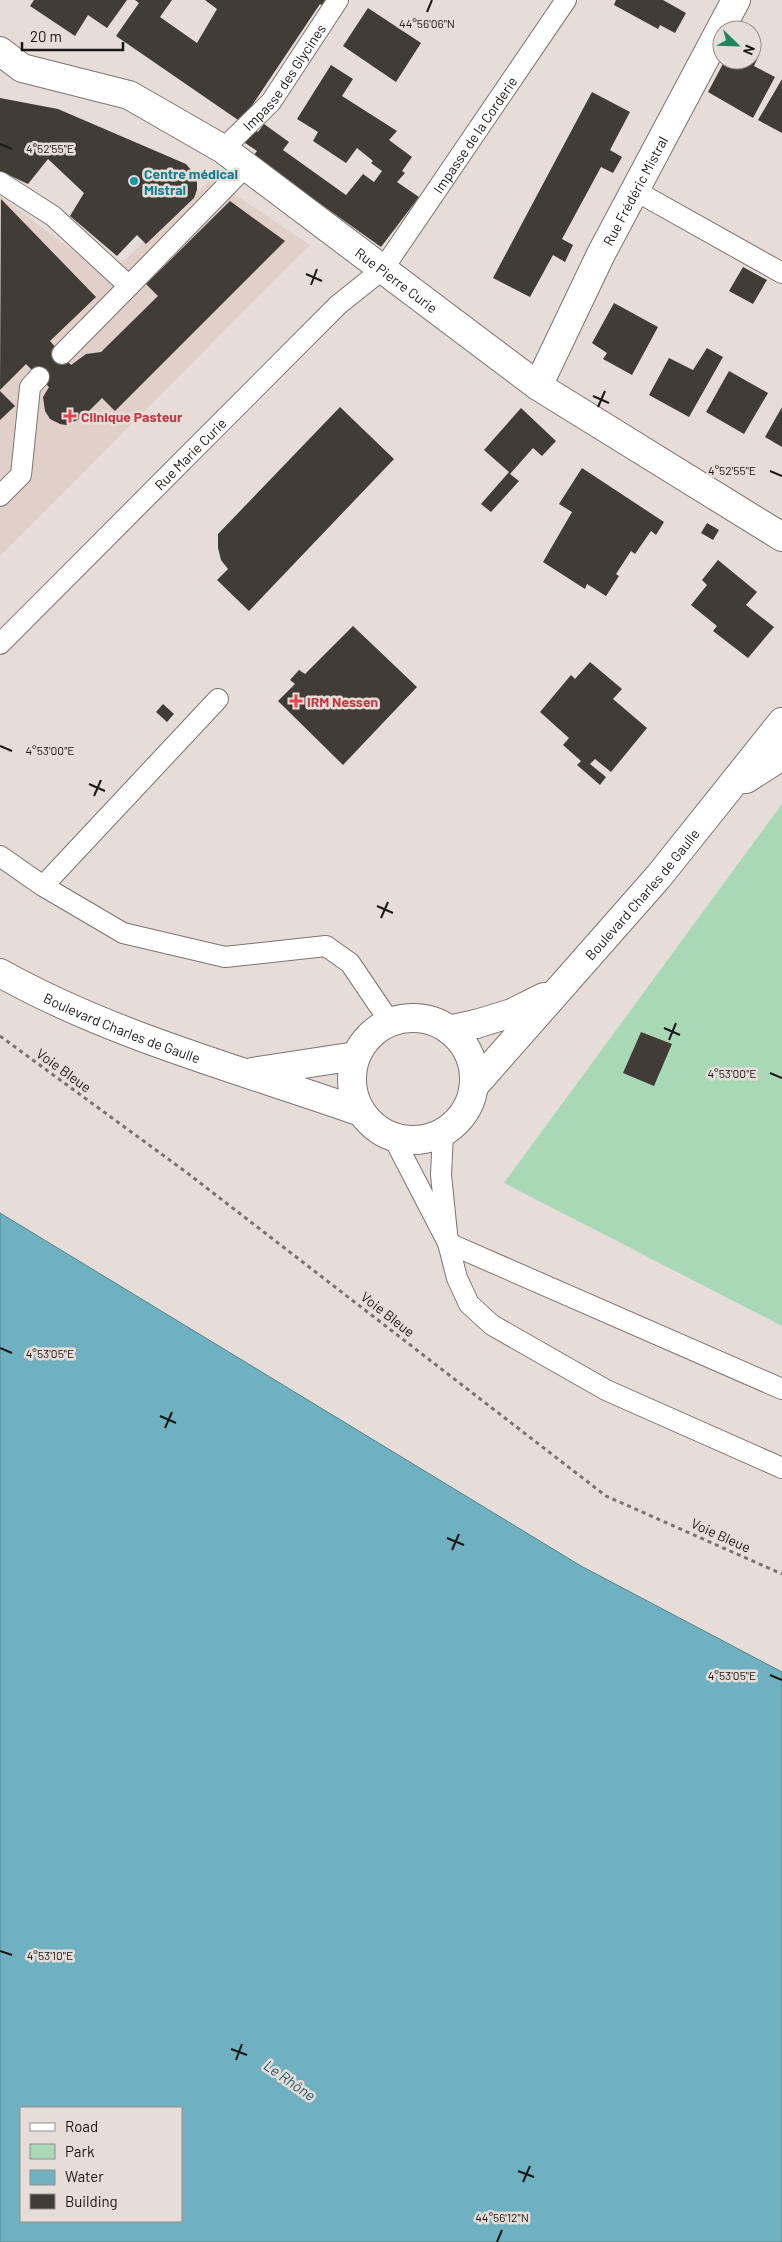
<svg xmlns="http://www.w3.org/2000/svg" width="782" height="2242" viewBox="0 0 782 2242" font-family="Barlow,sans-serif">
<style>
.built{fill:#e1d0c9}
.green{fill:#a9d8b7}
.water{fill:#6fb1c0;stroke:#56838d;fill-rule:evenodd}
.building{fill:#423c37}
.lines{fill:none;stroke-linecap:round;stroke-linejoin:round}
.lane-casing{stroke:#7c7470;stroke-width:22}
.street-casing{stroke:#7c7470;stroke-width:30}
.secondary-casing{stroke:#7c7470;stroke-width:30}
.path{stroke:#787370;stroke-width:3;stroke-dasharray:4 4;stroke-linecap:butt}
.lane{stroke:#fff;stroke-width:20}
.street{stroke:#fff;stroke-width:28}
.secondary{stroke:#fff;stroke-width:28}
.ticks{fill:none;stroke:#1a1715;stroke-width:2}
.culture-dot{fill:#0f9aa8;stroke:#e6ddd9;stroke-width:2}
.health-dot{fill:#e0444e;stroke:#e6ddd9;stroke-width:2}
.labels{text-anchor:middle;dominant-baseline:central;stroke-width:5;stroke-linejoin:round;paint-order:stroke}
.street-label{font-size:14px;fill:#1a1715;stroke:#e6ddd9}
.culture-label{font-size:14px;font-weight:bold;fill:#0d838f;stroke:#e6ddd9;text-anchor:start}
.health-label{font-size:14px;font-weight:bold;fill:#be3a42;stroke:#e6ddd9;text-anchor:start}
.water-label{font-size:15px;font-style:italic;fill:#245c67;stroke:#e6ddd9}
.ticks-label{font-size:12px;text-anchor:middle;fill:#1a1715;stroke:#e6ddd9;stroke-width:5;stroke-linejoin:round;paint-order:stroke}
</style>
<rect width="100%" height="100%" fill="#e6ddd9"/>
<path class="built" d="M 212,179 L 310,245 L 0,556 L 0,196 L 107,276 Z"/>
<path class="green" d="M 782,804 L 782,1326 L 504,1183 Z"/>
<path class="water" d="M 0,1213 L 581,1566 L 782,1672 L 782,2242 L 0,2242 ZM 21,2108 L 181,2108 L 181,2221 L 21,2221 Z"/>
<g class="building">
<path d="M 34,0 L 127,0 L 107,28 L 88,15 L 75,36 L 30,6 Z"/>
<path d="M 135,0 L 172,0 L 160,17 L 197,43 L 217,9 L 205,0 L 327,0 L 323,6 L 320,4 L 241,122 L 116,36 L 139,3 Z"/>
<path d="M 616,0 L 663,0 L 686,13 L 675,33 L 660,25 L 658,29 L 614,5 Z"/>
<path d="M 368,8 L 421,43 L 396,82 L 343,46 Z"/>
<path d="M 752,51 L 759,55 L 754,66 L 775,77 L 753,118 L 708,92 L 725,60 L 752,60 Z"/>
<path d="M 331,65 L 353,79 L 342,96 L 397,131 L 389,140 L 412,157 L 402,171 L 405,173 L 397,182 L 419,197 L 381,247 L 253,156 L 257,151 L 245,143 L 254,129 L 258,132 L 264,124 L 289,142 L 283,150 L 346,195 L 363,174 L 374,182 L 382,171 L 371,163 L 373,161 L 357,148 L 346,163 L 313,141 L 318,132 L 297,119 Z"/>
<path d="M 782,79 L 782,133 L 758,120 Z"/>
<path d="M 592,92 L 630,112 L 610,150 L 622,157 L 613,173 L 601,167 L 562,239 L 573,245 L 565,262 L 553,255 L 530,297 L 493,278 Z"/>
<path d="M 0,98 L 58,109 L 186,164 L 197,177 L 197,190 L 194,198 L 146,244 L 137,235 L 117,256 L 70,216 L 84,193 L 48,159 L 28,184 L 0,171 Z"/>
<path d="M 1,199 L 96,297 L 50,341 L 71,365 L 86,354 L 101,352 L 158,296 L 146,284 L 230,201 L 285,241 L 115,411 L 102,398 L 82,418 L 66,425 L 60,424 L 50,419 L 45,411 L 43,397 L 49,387 L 26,364 L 0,390 Z"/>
<path d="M 743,267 L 767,280 L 753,304 L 729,291 Z"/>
<path d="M 614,303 L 658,327 L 632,375 L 603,359 L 607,353 L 592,343 Z"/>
<path d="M 707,348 L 723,357 L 689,417 L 649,395 L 669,358 L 693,370 Z"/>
<path d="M 729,371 L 768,393 L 744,434 L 706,412 Z"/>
<path d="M 0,391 L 15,406 L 0,420 Z"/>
<path d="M 340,407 L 394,459 L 249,611 L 217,580 L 228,569 L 221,560 L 218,548 L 218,534 Z"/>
<path d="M 782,407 L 782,447 L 765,437 Z"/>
<path d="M 521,408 L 556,441 L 542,456 L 533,448 L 510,474 L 519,481 L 491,512 L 481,504 L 509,472 L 484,450 Z"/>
<path d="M 582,468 L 664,522 L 656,535 L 651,531 L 635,554 L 631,551 L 616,574 L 619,576 L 606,596 L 587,584 L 585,589 L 543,562 L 572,512 L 559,504 Z"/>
<path d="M 707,523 L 719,530 L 713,540 L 701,533 Z"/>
<path d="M 718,560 L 757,592 L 746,605 L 774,627 L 748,658 L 713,631 L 717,626 L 691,605 L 707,585 L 702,580 Z"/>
<path d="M 353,626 L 417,687 L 343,765 L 278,701 L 295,684 L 290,680 L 299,670 L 305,674 Z"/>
<path d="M 590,662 L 622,689 L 613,699 L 647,728 L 611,772 L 595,759 L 590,764 L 606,777 L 600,785 L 577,765 L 581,761 L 563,745 L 569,738 L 540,712 L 571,675 L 575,679 Z"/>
<path d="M 163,704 L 174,714 L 167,722 L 156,712 Z"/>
<path d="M 641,1032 L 672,1044 L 654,1086 L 623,1073 Z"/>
</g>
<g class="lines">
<defs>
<g id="lane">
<path id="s1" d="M 223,149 L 271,102 L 338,0"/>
<path d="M 0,182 L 53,216 L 129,286 L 246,166"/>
<path d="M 634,190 L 782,273"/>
<path d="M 62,354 L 129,286"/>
<path d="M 0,496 L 21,475 L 30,387 L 39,377"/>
<path id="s2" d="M 0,644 L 338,305 L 383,269 L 566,0"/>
<path d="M 0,856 L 43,886 L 123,933 L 225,957 L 326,946 L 350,963 L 390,1022"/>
<path d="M 43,886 L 218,699"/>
<path d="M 443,1133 L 441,1175 L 448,1243 L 457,1278 L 469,1304 L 492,1325 L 606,1390 L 782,1468"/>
<path d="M 393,1137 L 448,1243 L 782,1389"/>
</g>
<g id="street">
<path id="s3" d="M 0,51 L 22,68 L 129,95 L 223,149 L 538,386 L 782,537"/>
<path id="s4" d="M 538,386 L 601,254 L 736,0"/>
<path d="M 449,1030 L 476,1024"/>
</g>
<g id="secondary">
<path d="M 746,779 L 782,756"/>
<path id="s5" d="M 0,973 C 113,1036 239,1069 361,1112"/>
<circle cx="413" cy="1079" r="61"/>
<path d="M 476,1024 L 512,1013 L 544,997"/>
<path d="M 252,1072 L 356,1056"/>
<path id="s6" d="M 474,1086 L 659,876 L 782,722"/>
</g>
</defs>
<use href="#lane" class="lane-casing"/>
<use href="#street" class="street-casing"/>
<use href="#secondary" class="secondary-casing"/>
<path class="path" d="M 0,1036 L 186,1172 L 606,1496 L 782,1574"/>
<use href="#lane" class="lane"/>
<use href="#street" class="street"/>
<use href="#secondary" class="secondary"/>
</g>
<path class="ticks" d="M 427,12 L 432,0M 0,144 L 12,149M 306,274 L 322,281M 311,285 L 317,269M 593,396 L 609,403M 598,407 L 605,391M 770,471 L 782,476M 0,746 L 12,751M 89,784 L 105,791M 94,796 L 101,780M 377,906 L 393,913M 381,918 L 388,902M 664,1028 L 680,1035M 669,1040 L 676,1023M 770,1073 L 782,1078M 0,1348 L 12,1353M 160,1416 L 176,1423M 165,1428 L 172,1412M 447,1538 L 464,1545M 452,1550 L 459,1534M 770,1675 L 782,1680M 0,1951 L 12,1955M 231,2049 L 247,2055M 236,2060 L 242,2044M 518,2171 L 534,2177M 523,2182 L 530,2166M 497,2242 L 502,2230"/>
<circle class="culture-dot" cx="134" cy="181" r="5"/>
<g class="health-dot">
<path d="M67.5 408.5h5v5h5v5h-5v5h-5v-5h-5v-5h5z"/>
<path d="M293.5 693.5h5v5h5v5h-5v5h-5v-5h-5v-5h5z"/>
</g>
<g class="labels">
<g class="street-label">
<text stroke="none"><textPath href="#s1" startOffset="95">Impasse des Glycines</textPath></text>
<text stroke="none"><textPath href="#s2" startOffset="699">Impasse de la Corderie</textPath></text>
<text stroke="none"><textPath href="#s4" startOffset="218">Rue Frédéric Mistral</textPath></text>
<text stroke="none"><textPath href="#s3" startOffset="464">Rue Pierre Curie</textPath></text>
<text stroke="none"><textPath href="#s2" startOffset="269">Rue Marie Curie</textPath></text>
<text stroke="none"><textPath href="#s6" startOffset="255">Boulevard Charles de Gaulle</textPath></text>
<text stroke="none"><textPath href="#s5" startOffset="134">Boulevard Charles de Gaulle</textPath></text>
<text transform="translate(64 1070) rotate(36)">Voie Bleue</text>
<text transform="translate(388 1314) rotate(38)">Voie Bleue</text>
<text transform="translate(721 1535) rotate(24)">Voie Bleue</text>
</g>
<g class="culture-label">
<text x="144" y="173">Centre médical<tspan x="144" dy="16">Mistral</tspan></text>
</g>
<g class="health-label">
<text x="81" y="416">Clinique Pasteur</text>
<text x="307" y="701">IRM Nessen</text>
</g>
<g class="water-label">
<text transform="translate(290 2080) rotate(35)">Le Rhône</text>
</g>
</g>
<g class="ticks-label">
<text x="427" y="28">44°56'06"N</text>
<text x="50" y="153">4°52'55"E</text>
<text x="732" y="475">4°52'55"E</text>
<text x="50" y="755">4°53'00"E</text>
<text x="732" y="1078">4°53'00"E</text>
<text x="50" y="1358">4°53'05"E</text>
<text x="732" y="1680">4°53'05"E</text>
<text x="50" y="1960">4°53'10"E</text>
<text x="502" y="2222">44°56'12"N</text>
</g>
<rect x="20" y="2107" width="162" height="115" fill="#e6ddd9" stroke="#948e8b"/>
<rect x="30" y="2123" width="25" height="8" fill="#ffffff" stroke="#948e8b"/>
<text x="65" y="2132" font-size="15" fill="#1a1715">Road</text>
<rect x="30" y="2144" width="25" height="15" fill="#a9d8b7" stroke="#948e8b"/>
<text x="65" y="2157" font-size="15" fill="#1a1715">Park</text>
<rect x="30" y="2170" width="25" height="15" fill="#6fb1c0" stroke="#948e8b"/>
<text x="65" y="2182" font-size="15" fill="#1a1715">Water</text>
<rect x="30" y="2194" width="25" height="15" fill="#423c37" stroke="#948e8b"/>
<text x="65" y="2207" font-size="15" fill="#1a1715">Building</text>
<g transform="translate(737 45) rotate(113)"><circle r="24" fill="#e6ddd9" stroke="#948e8b"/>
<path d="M0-4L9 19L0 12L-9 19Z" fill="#23855e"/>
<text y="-8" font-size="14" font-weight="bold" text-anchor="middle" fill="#1a1715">N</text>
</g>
<path d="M22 42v8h101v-8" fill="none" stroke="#1a1715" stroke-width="2.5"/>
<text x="30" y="42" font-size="15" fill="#1a1715" stroke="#e6ddd9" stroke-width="4" paint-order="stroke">20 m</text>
</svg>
